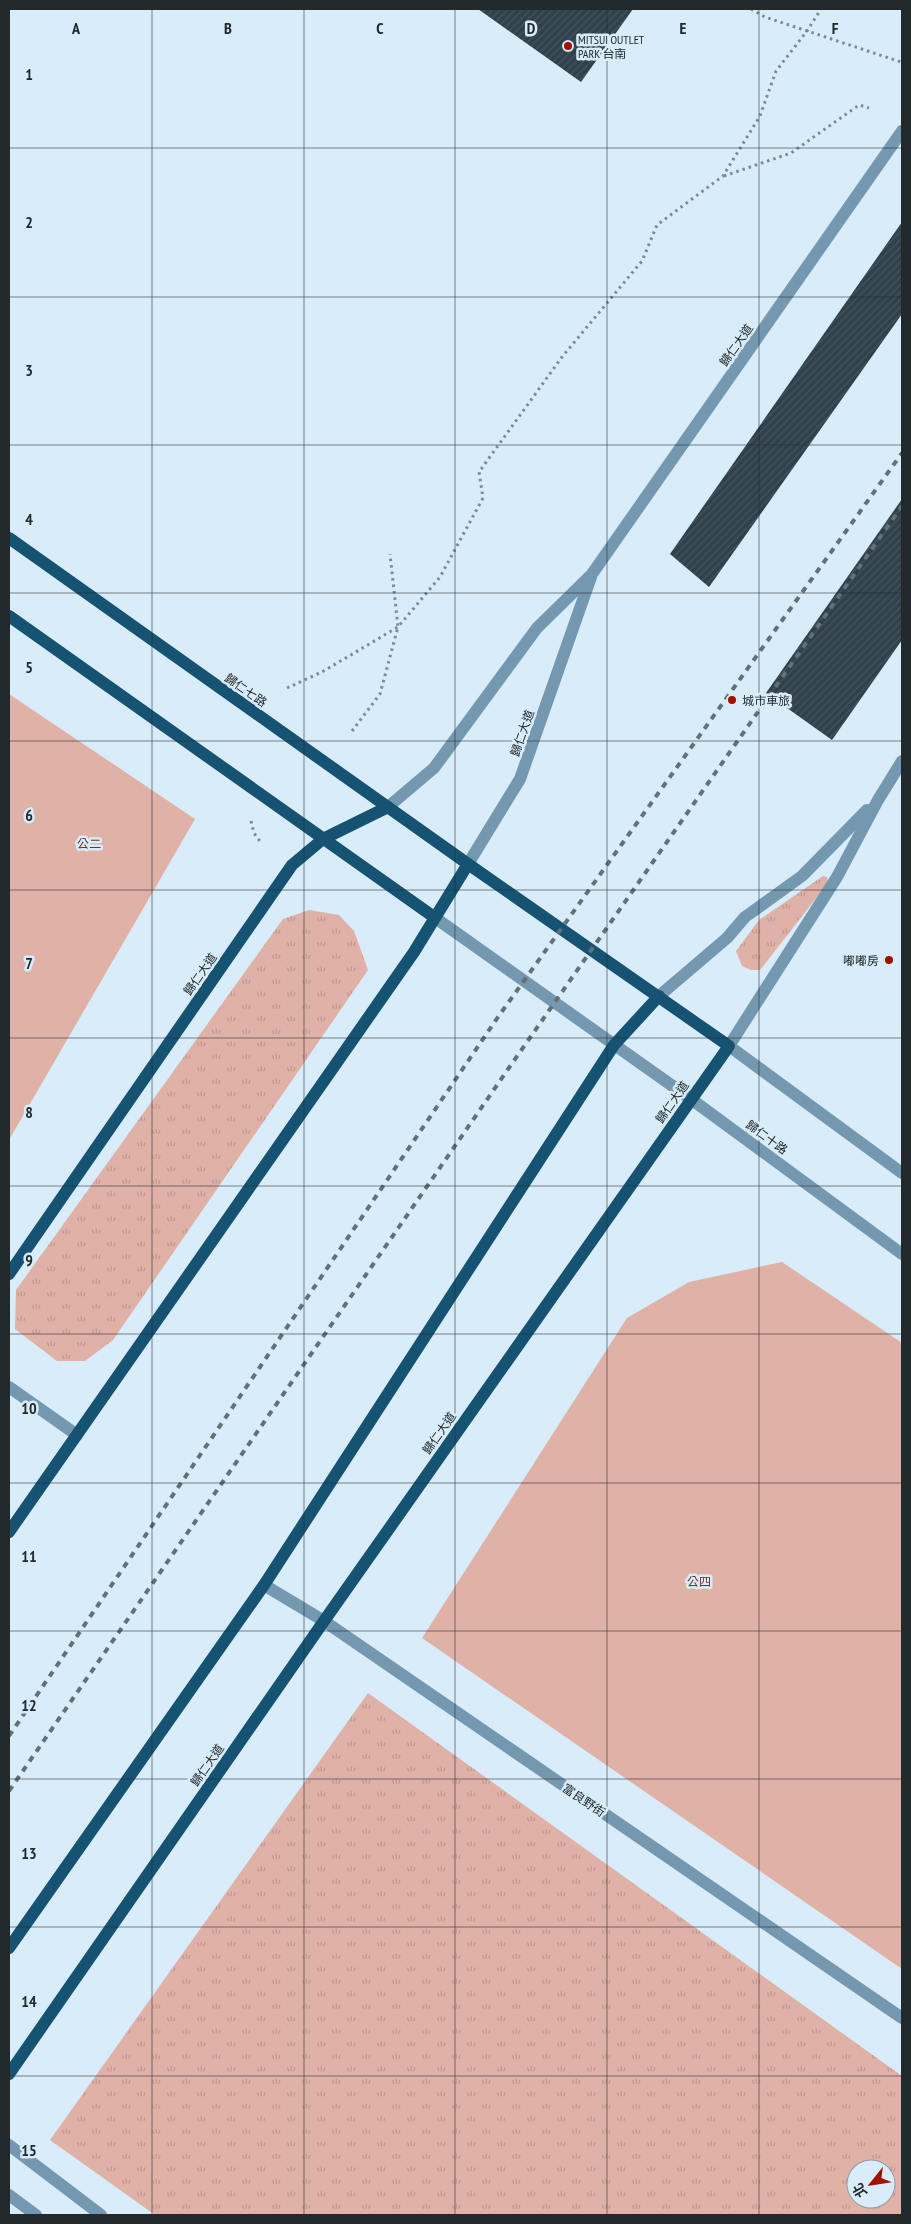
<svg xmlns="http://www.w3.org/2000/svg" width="911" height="2224" viewBox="0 0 911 2224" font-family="'PT Sans Narrow','Noto Sans TC',sans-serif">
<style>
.grass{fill:url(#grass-tufts);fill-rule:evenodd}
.park{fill:#e0b1a7}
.building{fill:url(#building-hatch)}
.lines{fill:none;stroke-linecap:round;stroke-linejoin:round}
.path{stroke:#7c8a92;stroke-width:3;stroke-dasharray:2.5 4;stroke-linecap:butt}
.minor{stroke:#7498af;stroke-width:12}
.major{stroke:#165373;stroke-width:12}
.rail{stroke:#637077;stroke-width:4;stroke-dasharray:6 6;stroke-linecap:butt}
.grid{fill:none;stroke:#21292d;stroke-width:1;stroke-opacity:0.55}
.poi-dot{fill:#a41000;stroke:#d8ecf9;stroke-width:2}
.labels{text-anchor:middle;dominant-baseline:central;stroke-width:5;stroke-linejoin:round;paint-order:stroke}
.poi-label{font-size:12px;fill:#21292d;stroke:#d8ecf9;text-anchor:start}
.street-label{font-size:12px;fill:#21292d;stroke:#d8ecf9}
.park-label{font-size:12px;fill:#6c3026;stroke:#d8ecf9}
.grid-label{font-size:16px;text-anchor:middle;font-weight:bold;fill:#21292d;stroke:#d8ecf9;stroke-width:5;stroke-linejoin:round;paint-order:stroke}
</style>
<defs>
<pattern id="grass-tufts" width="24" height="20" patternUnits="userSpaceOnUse" patternTransform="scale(1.25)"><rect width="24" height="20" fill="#e0b1a7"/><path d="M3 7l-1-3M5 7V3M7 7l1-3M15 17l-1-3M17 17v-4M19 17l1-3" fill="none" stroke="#c09890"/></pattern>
<pattern id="building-hatch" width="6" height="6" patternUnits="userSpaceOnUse" patternTransform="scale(1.25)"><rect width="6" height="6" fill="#30414b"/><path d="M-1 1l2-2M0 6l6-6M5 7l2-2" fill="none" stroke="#45545d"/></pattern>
</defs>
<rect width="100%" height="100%" fill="#d8ecf9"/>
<g class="grass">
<path d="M 823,876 L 827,877 L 828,882 L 824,888 L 760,970 L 751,970 L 742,966 L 736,951 L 759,920 Z"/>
<path d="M 309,910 L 339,915 L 354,931 L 368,970 L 113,1340 L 85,1361 L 57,1361 L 15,1329 L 16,1290 L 283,919 Z"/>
<path d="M 368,1693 L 902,2076 L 902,2215 L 155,2215 L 50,2140 ZM 856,2169 L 886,2169 L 886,2199 L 856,2199 Z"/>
</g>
<g class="park">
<path d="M 9,694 L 195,819 L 9,1140 Z"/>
<path d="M 782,1262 L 902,1343 L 902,1969 L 422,1638 L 627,1318 L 689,1282 Z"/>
</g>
<g class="building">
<path d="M 478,9 L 633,9 L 581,82 Z"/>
<path d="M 902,222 L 902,314 L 709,587 L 670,554 Z"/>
<path d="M 902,499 L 902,640 L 832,740 L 766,693 Z"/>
</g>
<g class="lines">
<g class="path">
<path d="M 751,9 L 765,17 L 901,62"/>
<path d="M 724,176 L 791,153 L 859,105 L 869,108"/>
<path d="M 287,688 L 322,672 L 398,627 L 440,577 L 483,498 L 479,472 L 562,357 L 642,261 L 657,225 L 723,176 L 760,116 L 776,71 L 807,31 L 821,9"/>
<path d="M 352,731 L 380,694 L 398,627 L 390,554"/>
<path d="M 251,821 L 254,833 L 262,844"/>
</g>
<g class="minor">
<path d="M 902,761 L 878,800 L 837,877 L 729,1046 L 902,1173"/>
<path d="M 388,807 L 434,768 L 537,628 L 592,574 L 902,131"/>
<path d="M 468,864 L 520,779 L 591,577"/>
<path d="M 434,917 L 691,1099 L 902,1254"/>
<path d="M 659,996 L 727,938 L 745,917 L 802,876 L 867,810"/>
<path d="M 9,1387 L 77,1435"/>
<path d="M 264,1585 L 324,1621 L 902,2018"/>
<path d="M 9,2145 L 101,2215"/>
<path d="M 9,2195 L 36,2215"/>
</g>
<g class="major">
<path d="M 9,538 L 468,864 L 729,1046 L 324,1621 L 9,2074"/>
<path d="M 9,616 L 434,917"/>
<path d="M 9,1274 L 292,865 L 323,839 L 388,807"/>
<path d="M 9,1532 L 414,952 L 468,864"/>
<path d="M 9,1948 L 264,1585 L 614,1045 L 659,996"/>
</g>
<g class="rail">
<path d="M 9,1736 L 498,1017 L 902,453"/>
<path d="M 9,1791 L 513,1062 L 902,506"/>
</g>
</g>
<path class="grid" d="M 152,9 L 152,2215M 304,9 L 304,2215M 455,9 L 455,2215M 607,9 L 607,2215M 759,9 L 759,2215M 9,148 L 902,148M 9,297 L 902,297M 9,445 L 902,445M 9,593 L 902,593M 9,741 L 902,741M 9,890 L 902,890M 9,1038 L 902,1038M 9,1186 L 902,1186M 9,1334 L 902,1334M 9,1483 L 902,1483M 9,1631 L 902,1631M 9,1779 L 902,1779M 9,1927 L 902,1927M 9,2076 L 902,2076"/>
<g class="poi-dot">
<circle cx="568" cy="46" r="5"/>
<circle cx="732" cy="700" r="5"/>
<circle cx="889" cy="960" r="5"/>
</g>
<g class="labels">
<g class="poi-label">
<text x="578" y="39">MITSUI OUTLET<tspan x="578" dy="14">PARK 台南</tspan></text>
<text x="742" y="700">城市車旅</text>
<text x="879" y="960" text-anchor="end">嘟嘟房</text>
</g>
<g class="street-label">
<text transform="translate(736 345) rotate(-55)">歸仁大道</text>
<text transform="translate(246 690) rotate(35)">歸仁七路</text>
<text transform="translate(522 733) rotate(-71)">歸仁大道</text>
<text transform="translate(200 974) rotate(-55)">歸仁大道</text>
<text transform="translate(672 1102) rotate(-55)">歸仁大道</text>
<text transform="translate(767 1137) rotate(36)">歸仁十路</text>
<text transform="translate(439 1433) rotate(-55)">歸仁大道</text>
<text transform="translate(207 1765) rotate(-55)">歸仁大道</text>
<text transform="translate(584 1800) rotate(34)">富良野街</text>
</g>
<g class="park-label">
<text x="89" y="843">公二</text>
<text x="699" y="1581">公四</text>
</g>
</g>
<g class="grid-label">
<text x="76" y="34">A</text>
<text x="228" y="34">B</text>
<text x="380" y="34">C</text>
<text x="531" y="34">D</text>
<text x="683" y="34">E</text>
<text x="835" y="34">F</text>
<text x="29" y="80">1</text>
<text x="29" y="228">2</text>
<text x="29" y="376">3</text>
<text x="29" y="525">4</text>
<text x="29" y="673">5</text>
<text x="29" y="821">6</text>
<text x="29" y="969">7</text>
<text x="29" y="1118">8</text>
<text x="29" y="1266">9</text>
<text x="29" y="1414">10</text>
<text x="29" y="1562">11</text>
<text x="29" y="1711">12</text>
<text x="29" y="1859">13</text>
<text x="29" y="2007">14</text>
<text x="29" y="2156">15</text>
</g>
<rect width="911" height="2224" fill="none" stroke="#21292d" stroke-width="20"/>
<g transform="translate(871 2184) rotate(240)"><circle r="24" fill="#d8ecf9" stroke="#8f9ea7"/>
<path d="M0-4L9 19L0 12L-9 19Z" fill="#a41000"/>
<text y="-8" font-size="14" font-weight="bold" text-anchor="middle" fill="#21292d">北</text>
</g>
</svg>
